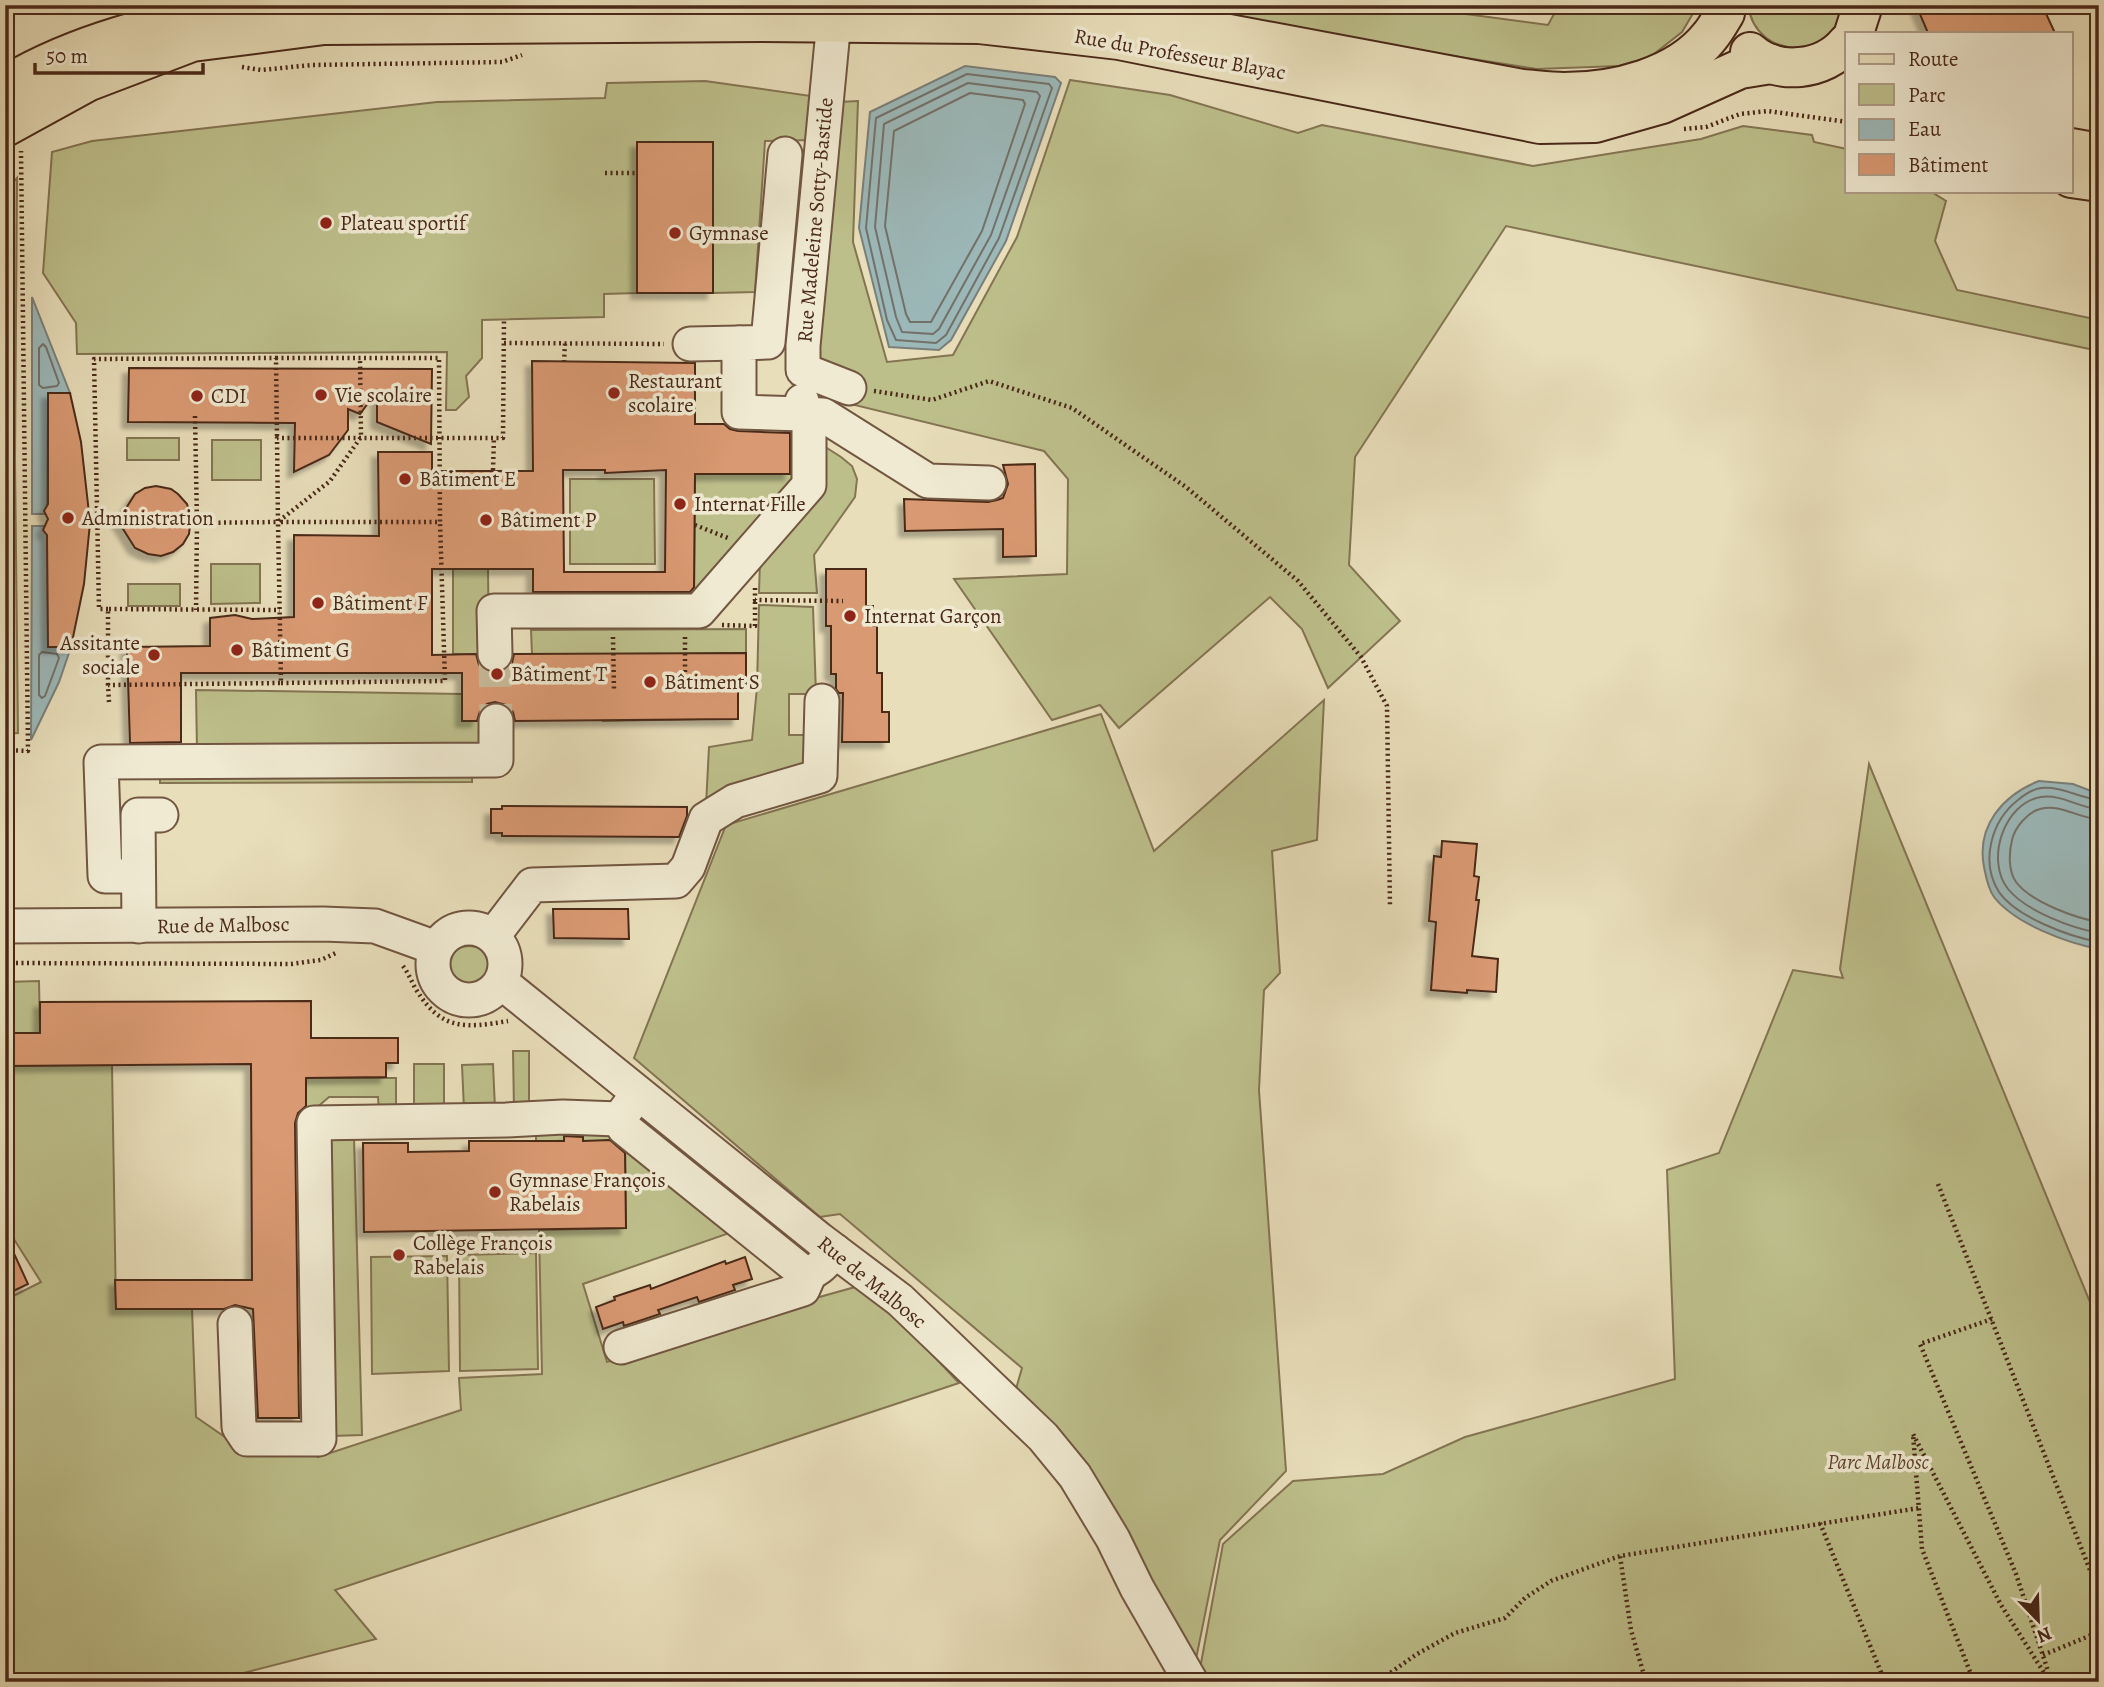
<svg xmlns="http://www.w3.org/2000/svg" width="2104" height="1687" viewBox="0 0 2104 1687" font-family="Alegreya,serif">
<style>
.green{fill:#bdbf8b;stroke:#847452;stroke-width:2}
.water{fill:#9cb9ba;stroke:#7b7f7a;stroke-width:2}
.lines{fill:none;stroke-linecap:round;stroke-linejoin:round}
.shore{stroke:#73716a;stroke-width:2}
.building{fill:#d99972;stroke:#4a2919;stroke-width:2;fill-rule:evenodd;filter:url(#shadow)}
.minor-tunnel{stroke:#c8ba9a;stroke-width:33;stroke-dasharray:33 17;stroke-linecap:butt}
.minor-casing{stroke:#725641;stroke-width:37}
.major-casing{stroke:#4a2919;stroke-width:42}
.path{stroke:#4a2919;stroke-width:4.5;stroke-dasharray:2 3.5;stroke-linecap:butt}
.minor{stroke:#f0ead2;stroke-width:33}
.major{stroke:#e8deba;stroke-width:38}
.poi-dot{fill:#8f2418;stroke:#f0ead2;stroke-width:2.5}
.labels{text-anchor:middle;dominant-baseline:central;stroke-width:7;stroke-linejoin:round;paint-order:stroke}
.street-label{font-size:21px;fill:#4a2919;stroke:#f0ead2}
.poi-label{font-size:21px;fill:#4a2919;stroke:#f0ead2;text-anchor:start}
.park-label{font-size:21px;font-style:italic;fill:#614730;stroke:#f0ead2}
</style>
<defs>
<filter id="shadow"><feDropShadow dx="-6" dy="6" stdDeviation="2" flood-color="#0004"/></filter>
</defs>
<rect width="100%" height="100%" fill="#e8deba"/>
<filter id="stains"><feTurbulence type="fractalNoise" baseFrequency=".00286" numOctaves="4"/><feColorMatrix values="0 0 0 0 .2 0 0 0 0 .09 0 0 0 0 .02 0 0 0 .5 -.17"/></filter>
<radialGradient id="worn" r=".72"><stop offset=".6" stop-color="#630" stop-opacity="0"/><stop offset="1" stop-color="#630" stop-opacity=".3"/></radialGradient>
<g class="green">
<path d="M 1170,5 L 1398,5 L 1548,25 L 1559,5 L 1698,5 L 1682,32 L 1650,57 L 1619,66 L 1537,69 L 1325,36 Z"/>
<path d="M 1748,5 L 1844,5 C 1835,61 1756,62 1748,5 Z"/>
<path d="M 1070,80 L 1170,95 L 1298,133 L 1322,125 L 1533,166 L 1701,139 L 1743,126 L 1812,135 L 1814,142 L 1847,149 L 1847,191 L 1930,191 L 1946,201 L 1935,241 L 1957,290 L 2099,320 L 2099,351 L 1506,226 L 1355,457 L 1349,565 L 1400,621 L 1328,688 L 1302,629 L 1270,597 L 1119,728 L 1100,705 L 1052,720 L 954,579 L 1067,574 L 1068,479 L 1044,451 L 830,399 L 824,374 L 812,360 L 838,102 L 858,101 L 853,242 L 887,362 L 953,355 L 1017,237 Z"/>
<path d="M 705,81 L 818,97 L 814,140 L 765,141 L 755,292 L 713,293 L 713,142 L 637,142 L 637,293 L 604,294 L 604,317 L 482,320 L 482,358 L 466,376 L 469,397 L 456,410 L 446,410 L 447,352 L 77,354 L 76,323 L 43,273 L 52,152 L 92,141 L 437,102 L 605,98 L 607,83 Z"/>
<path d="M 17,178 L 15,460 L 18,733 L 5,734 L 5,192 Z"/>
<rect x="127" y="438" width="52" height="22"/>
<rect x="212" y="440" width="49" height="40"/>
<path d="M 816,441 L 841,457 L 852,466 L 857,479 L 855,497 L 814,555 L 817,593 L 759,593 L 760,560 Z"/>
<path d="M 695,474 L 803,474 L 694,602 Z"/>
<path d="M 570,479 L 654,479 L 655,564 L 570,564 Z"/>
<path d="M 211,564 L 260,564 L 260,603 L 211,604 Z"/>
<path d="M 453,569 L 488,569 L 489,654 L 453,654 Z"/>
<rect x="128" y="584" width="52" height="22"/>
<path d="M 759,605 L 813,607 L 816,694 L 789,694 L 789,735 L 814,735 L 812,771 L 706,805 L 709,747 L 752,740 L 757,687 Z"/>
<path d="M 746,629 L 746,653 L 698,654 L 698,719 L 603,721 L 603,654 L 532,654 L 531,630 Z"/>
<path d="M 196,690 L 462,694 L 462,721 L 491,721 L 481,742 L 473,749 L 197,751 Z"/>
<path d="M 1324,700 L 1317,840 L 1272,851 L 1280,973 L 1264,990 L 1259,1090 L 1286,1471 L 1220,1540 L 1195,1664 L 1016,1389 L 1022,1368 L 840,1214 L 820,1217 L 634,1058 L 726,825 L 1101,714 L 1154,851 Z"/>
<path d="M 1869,764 L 2099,1324 L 2099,1682 L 1204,1682 L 1199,1674 L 1223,1544 L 1293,1481 L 1383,1474 L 1465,1437 L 1675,1379 L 1667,1170 L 1719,1153 L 1793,970 L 1843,978 L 1840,969 Z"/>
<path d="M 160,770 L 472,771 L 472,782 L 160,783 Z"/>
<circle cx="469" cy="968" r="22"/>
<path d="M 39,981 L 40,1033 L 5,1033 L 5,982 Z"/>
<path d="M 513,1051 L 529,1051 L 529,1110 L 514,1110 Z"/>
<path d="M 306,1063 L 320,1078 L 396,1078 L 396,1110 L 379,1112 L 378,1097 L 329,1097 L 306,1117 Z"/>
<rect x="414" y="1064" width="30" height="46"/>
<path d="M 493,1064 L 495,1109 L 464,1110 L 462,1065 Z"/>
<path d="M 112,1065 L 116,1309 L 192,1309 L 196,1417 L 238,1446 L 316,1447 L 318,1457 L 461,1410 L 459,1378 L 542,1374 L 539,1230 L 626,1228 L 625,1141 L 536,1141 L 536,1126 L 610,1123 L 741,1229 L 583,1284 L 607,1362 L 734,1321 L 866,1284 L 959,1383 L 335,1590 L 376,1639 L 208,1682 L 5,1682 L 5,1300 L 41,1282 L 5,1225 L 5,1066 Z"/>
<path d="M 354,1137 L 362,1435 L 332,1436 L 325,1138 Z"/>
<path d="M 536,1253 L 538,1369 L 460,1371 L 459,1255 Z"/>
<path d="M 447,1256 L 449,1371 L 372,1374 L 371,1257 Z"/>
</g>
<g class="water">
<path d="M 965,66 L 1055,77 L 1061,83 L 1006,241 L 951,340 L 939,350 L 889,347 L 859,228 L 870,112 Z"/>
<path d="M 32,297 L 70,393 L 48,393 L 47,514 L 32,514 Z"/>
<path d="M 32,526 L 46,526 L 43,530 L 47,533 L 48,647 L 71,647 L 59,682 L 31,740 Z"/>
<path d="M 2039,781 L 2073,784 L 2099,794 L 2099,949 C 2067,943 2015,924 1994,897 C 1988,889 1986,877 1984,867 C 1976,826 2003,795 2039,781 Z"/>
</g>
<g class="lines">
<g class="shore">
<path d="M 967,74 L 1049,84 L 1052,88 L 999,238 L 946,335 L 936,343 L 896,340 L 887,320 L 866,228 L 876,118 Z"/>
<path d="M 968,83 L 1037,92 L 1040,96 L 991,235 L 939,329 L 933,334 L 902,332 L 896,317 L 875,227 L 884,124 Z"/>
<path d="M 970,93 L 1023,100 L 1025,104 L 982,231 L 931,322 L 910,322 L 906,314 L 885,226 L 894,131 Z"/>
<path d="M 43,344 L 46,347 L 59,383 L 57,386 L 43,388 L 39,385 L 39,348 Z"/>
<path d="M 42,652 L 57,654 L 59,658 L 45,696 L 42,698 L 39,695 L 39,655 Z"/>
<path d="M 2099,800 C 2079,798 2062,786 2041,788 C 2033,789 2024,795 2018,800 C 1991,821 1980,862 1999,892 C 2016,917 2070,937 2099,942"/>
<path d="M 2099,809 C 2079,808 2062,794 2041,797 C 2004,803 1985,860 2008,889 C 2026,911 2071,928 2099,933"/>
<path d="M 2099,819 C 2079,819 2061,803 2040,809 C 2028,812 2015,827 2012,840 C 2009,852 2008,871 2016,882 C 2031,902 2075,918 2099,922"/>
</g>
</g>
<g class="building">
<path d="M 1916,5 L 2042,5 L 2055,33 L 1928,33 Z"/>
<rect x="637" y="142" width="76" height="151"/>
<path d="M 532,361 L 695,363 L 695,424 L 724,424 L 730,429 L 738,431 L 790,433 L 790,474 L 695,474 L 694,587 L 690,592 L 533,592 L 533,569 L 432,569 L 432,655 L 476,654 L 479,665 L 486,671 L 495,673 L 506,670 L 512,663 L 514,654 L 746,653 L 746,684 L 738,684 L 738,719 L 515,721 L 513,712 L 506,705 L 495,702 L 487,704 L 480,711 L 477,721 L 462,721 L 462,673 L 181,673 L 181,742 L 130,743 L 127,647 L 210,646 L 210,618 L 235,615 L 252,619 L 294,617 L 294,535 L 379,536 L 378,452 L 432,452 L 432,471 L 533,471 ZM 563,470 L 605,470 L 605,473 L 666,470 L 665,572 L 564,572 Z"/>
<path d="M 129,368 L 432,369 L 431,444 L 377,422 L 377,391 L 360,414 L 348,409 L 348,430 L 329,455 L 294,472 L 295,423 L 128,422 Z"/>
<path d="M 48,393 L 70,393 L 81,442 L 89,513 L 91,513 L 84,584 L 71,647 L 48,647 L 47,535 L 43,530 L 48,519 L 44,511 L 48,504 Z"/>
<path d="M 1035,464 L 1036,556 L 1003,557 L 1003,529 L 905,531 L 904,499 L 988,502 L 997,500 L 1003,498 L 1008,484 L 1003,465 Z"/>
<path d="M 156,486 L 171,489 L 178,494 L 187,504 L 191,517 L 189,534 L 183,544 L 173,552 L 161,556 L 148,554 L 135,548 L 118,521 L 135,494 L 145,488 Z"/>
<path d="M 826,569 L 866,569 L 866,606 L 873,606 L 873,626 L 877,626 L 877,673 L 882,673 L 882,712 L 889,712 L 889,742 L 842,742 L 843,693 L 839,693 L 836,689 L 836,674 L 831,674 L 831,626 L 826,626 Z"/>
<path d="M 502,806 L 687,807 L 687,816 L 679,837 L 502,836 L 502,833 L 491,833 L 491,809 L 502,809 Z"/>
<path d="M 1442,841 L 1477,844 L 1474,876 L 1479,877 L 1476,900 L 1479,900 L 1472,956 L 1498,959 L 1496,992 L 1467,990 L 1467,993 L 1431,990 L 1436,922 L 1429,921 L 1434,856 L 1441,857 Z"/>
<path d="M 553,909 L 628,909 L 629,939 L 554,938 Z"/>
<path d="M 311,1001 L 311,1038 L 398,1038 L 398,1063 L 386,1063 L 386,1077 L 306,1078 L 306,1106 L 298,1113 L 295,1123 L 299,1418 L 258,1418 L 253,1309 L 235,1305 L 224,1309 L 116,1309 L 115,1280 L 252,1280 L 251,1064 L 5,1066 L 5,1033 L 40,1033 L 40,1002 Z"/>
<path d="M 564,1136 L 583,1137 L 583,1141 L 610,1140 L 625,1153 L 626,1228 L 364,1232 L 363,1143 L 408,1143 L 408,1152 L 469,1151 L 469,1141 L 564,1141 Z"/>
<path d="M 5,1234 L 28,1284 L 5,1295 Z"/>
<path d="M 745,1257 L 752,1279 L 733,1285 L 735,1290 L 699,1302 L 697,1297 L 658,1310 L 660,1314 L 624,1326 L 623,1322 L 603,1329 L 596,1307 L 615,1300 L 614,1297 L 650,1285 L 651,1289 L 725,1261 L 726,1264 Z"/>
</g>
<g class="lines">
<path class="minor-tunnel" d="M 495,654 L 496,721"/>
<defs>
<g id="minor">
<path d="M 836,22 L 832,41 L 803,346 L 803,370 L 849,388"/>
<path d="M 690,344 L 739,343"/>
<path d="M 802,401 L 802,414 L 823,415 L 928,481 L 989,483"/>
<path d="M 495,654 L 494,611 L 699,611 L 809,485 L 809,424 L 802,414 L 739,412 L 739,343 L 768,342 L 785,154"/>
<path d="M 137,876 L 105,876 L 101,762 L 496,760 L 496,721"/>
<path d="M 5,926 L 323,924 L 375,926 L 436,948"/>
<path d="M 139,926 L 138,815 L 161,815"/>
<circle cx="469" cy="964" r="36"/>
<path d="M 493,936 L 532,885 L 676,881 L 688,867 L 706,819 L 735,801 L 820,776 L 822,701"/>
<path d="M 501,982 L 819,1239 L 900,1300 L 1043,1437 L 1075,1476 L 1113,1539 L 1137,1588 L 1191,1682"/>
<path d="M 631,1103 L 619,1119 L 624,1128 L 804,1273 C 817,1274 827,1260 835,1251"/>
<path d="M 235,1324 L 239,1427 L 247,1439 L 319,1439 L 314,1123 L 506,1120 L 563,1117 L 619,1119"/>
<path d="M 621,1347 L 803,1289 L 810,1273"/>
</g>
<g id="major">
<path d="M 1075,5 L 1522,89 C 1536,90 1550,92 1564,92 C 1615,92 1678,77 1710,36 C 1716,29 1720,21 1725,13"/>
<path d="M 1854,33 L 1863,5"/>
<path d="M 1750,52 C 1777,76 1824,71 1847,43"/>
<path d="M 5,86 C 78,41 164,23 247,5"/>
<path d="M 5,127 L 87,82 L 192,42 L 324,25 L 761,22 L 979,24 L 1119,40 L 1540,124 L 1595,123 L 1662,104 L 1740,69 L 1771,64"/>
<path d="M 2071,148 L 2099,153"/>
<path d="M 2071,178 L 2099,182"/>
</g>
</defs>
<use href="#minor" class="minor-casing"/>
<use href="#major" class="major-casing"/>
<g class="path">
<path d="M 242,67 L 261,70 L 312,65 L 502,62 L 522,55"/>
<path d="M 1684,129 L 1706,127 L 1740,114 L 1768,111 L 1847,122"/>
<path d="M 605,173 L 636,173"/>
<path d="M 504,343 L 664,344"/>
<path d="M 276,358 L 439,358 L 440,522 L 278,522"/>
<path d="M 564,362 L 565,343"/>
<path d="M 874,391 L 932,400 L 989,381 L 1072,408 L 1186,487 L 1298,581 L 1361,657 L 1387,706 L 1390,907"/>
<path d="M 195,416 L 197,523 L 196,610"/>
<path d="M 493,470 L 494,437"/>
<path d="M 89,521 L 105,521"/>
<path d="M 279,521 L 330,481 L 361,437 L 360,359"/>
<path d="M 191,523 L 278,522 L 277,438 L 503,438 L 504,319"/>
<path d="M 695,525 L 728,538"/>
<path d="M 755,588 L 755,600 L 843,601"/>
<path d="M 108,609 L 99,609 L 94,359 L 276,358 L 277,438"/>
<path d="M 722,625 L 755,626 L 755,600"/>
<path d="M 613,637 L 614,689"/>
<path d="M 685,637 L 685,689"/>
<path d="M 281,683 L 445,681 L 440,522"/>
<path d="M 108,685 L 108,609 L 280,610"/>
<path d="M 109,702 L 108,685 L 281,683 L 278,522"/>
<path d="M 5,750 L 28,751 L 21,151"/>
<path d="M 5,963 L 291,964 L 321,960 L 338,952"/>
<path d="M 403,966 C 409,974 412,983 417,991 C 442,1031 466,1028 508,1021"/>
<path d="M 1938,1184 L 2099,1593"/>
<path d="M 1992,1319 L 1920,1344 L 2016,1574 L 2051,1680"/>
<path d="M 1820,1523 L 1885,1682"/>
<path d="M 2043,1655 L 2099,1632"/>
<path d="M 1377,1682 L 1417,1654 L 1455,1633 L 1505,1618 L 1525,1598 L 1551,1581 L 1620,1556"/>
<path d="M 1646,1682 L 1631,1630 L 1620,1556 L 1919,1508"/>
<path d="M 1974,1682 L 1922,1549 L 1913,1434 L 2001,1605 L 2050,1682"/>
</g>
<use href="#minor" class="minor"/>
<use href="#major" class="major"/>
</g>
<g class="poi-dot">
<circle cx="326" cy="223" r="7"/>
<circle cx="675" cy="233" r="7"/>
<circle cx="614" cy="393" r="7"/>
<circle cx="321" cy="395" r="7"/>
<circle cx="197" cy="396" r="7"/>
<circle cx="405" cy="479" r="7"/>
<circle cx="680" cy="504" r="7"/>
<circle cx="68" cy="518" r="7"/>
<circle cx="486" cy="520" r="7"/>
<circle cx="318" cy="603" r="7"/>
<circle cx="850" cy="616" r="7"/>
<circle cx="237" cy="650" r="7"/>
<circle cx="154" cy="655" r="7"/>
<circle cx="497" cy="674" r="7"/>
<circle cx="650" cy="682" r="7"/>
<circle cx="495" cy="1192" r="7"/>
<circle cx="399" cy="1255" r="7"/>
</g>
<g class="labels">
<g class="street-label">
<text transform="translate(1180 54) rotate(10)">Rue du Professeur Blayac</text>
<text transform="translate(815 220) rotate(-85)">Rue Madeleine Sotty-Bastide</text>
<text transform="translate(223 925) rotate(-1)">Rue de Malbosc</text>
<text transform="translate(872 1282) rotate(39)">Rue de Malbosc</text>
</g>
<g class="poi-label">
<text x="340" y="223">Plateau sportif</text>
<text x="689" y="233">Gymnase</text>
<text x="628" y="381">Restaurant<tspan x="628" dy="24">scolaire</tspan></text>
<text x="335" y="395">Vie scolaire</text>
<text x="211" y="396">CDI</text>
<text x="419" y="479">Bâtiment E</text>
<text x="694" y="504">Internat Fille</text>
<text x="82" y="518">Administration</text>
<text x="500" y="520">Bâtiment P</text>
<text x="332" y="603">Bâtiment F</text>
<text x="864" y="616">Internat Garçon</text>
<text x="140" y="643" text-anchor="end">Assitante<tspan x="140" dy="24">sociale</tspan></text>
<text x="251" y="650">Bâtiment G</text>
<text x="511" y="674">Bâtiment T</text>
<text x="664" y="682">Bâtiment S</text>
<text x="509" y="1180">Gymnase François<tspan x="509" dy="24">Rabelais</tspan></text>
<text x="413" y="1243">Collège François<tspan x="413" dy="24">Rabelais</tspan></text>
</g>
<g class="park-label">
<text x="1878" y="1462">Parc Malbosc</text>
</g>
</g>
<rect width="2104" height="1687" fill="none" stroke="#e8deba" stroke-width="28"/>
<rect x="7" y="7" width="2090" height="1673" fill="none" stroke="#4a2919" stroke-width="3.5"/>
<rect x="14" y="14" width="2076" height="1659" fill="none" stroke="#4a2919" stroke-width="2"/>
<rect x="1845" y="32" width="228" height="161" fill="#f0ead2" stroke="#ae9d88" stroke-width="2"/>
<rect x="1859" y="54" width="35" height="10" fill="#e8deba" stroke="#ae9d88" stroke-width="2"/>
<text x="1908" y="66" font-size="21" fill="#4a2919">Route</text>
<rect x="1859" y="84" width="35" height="21" fill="#bdbf8b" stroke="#ae9d88" stroke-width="2"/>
<text x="1908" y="102" font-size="21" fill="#4a2919">Parc</text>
<rect x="1859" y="119" width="35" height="21" fill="#9cb9ba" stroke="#ae9d88" stroke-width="2"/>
<text x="1908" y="136" font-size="21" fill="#4a2919">Eau</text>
<rect x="1859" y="154" width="35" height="21" fill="#d99972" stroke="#ae9d88" stroke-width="2"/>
<text x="1908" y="172" font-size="21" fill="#4a2919">Bâtiment</text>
<g transform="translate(2038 1620) rotate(157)" stroke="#f0ead2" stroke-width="5" paint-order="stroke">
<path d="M0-5L12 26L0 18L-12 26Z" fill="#4a2919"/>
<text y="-10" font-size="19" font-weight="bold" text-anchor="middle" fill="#4a2919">N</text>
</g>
<path d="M35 63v10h168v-10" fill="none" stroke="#4a2919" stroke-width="3.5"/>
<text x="46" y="63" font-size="21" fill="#4a2919" stroke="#f0ead2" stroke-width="5" paint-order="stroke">50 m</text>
<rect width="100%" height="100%" filter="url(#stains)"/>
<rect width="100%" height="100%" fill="url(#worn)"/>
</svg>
